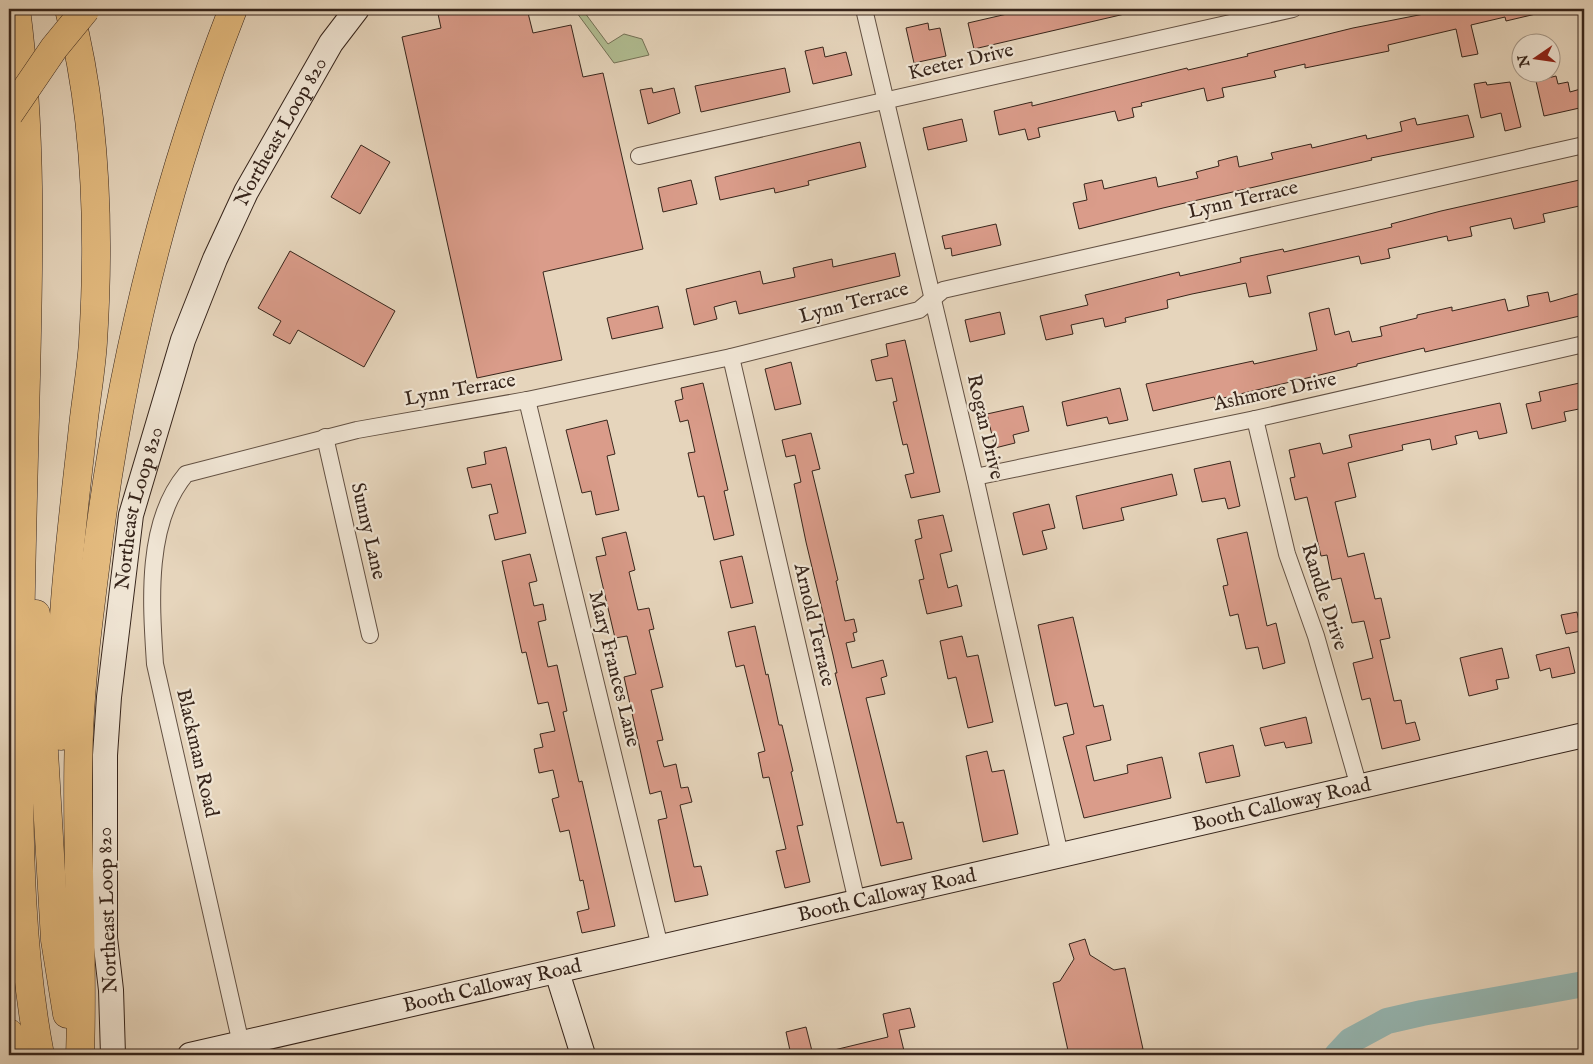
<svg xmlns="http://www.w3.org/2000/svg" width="1593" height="1064" viewBox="0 0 1593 1064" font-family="'IM FELL English',serif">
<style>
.green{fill:#b1be93;stroke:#747257}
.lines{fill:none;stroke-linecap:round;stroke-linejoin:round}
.river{stroke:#96b8b4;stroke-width:26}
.building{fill:#da9c8a;stroke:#37251b}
.street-casing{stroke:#635143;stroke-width:18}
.secondary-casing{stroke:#37251b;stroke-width:26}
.highway-casing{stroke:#37251b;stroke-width:29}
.street{stroke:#efe4d3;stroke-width:16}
.secondary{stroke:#efe4d3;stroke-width:24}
.highway{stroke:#e3ba7e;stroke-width:28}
.highway-bridge-casing{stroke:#37251b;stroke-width:29;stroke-linecap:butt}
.highway-bridge{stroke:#e3ba7e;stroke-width:28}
.labels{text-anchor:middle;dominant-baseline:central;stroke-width:4.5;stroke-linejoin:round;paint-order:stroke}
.street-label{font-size:20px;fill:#37251b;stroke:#efe4d3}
</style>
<rect width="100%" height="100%" fill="#e6d5bc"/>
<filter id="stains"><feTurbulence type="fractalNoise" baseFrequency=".004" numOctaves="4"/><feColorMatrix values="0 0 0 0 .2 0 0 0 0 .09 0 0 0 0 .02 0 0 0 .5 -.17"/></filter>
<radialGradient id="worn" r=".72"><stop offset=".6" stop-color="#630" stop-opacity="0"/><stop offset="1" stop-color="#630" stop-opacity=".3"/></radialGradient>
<path class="green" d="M 574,9 L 582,9 L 608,44 L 624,34 L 642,39 L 649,55 L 614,63 Z"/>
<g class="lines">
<path class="river" d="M 1337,1055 L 1350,1041 L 1387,1021 L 1422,1013 L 1584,984"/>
</g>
<g class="building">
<path d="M 437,9 L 527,9 L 533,33 L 571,25 L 583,77 L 603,73 L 643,249 L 543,272 L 562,360 L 477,378 L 402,37 L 441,28 Z"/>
<path d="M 1019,9 L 1128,9 L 1129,13 L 974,49 L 968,23 L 1020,11 Z"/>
<path d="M 1449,9 L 1539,9 L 1540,13 L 1506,21 L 1505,17 L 1471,25 L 1478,54 L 1462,57 L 1456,29 L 1388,45 L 1389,51 L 1305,68 L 1305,64 L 1274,71 L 1276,77 L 1222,88 L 1224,97 L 1207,101 L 1204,88 L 1141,103 L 1142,106 L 1132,108 L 1134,117 L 1118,121 L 1115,111 L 1038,128 L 1040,137 L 1028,140 L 1025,129 L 999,135 L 994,111 L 1032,102 L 1032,106 L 1187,68 L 1188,70 L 1248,56 L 1247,54 L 1353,28 Z"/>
<path d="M 928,23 L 929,30 L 940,28 L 946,56 L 914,63 L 906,28 Z"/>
<path d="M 823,47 L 825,57 L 846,52 L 852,75 L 813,84 L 805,51 Z"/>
<path d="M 785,68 L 790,92 L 701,112 L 695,86 Z"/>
<path d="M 1556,76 L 1558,84 L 1568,82 L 1570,92 L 1584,88 L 1584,107 L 1544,116 L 1536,81 Z"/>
<path d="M 1486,82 L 1487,85 L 1510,82 L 1521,127 L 1505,131 L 1501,113 L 1481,118 L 1474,84 Z"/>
<path d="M 652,88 L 653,93 L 674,88 L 680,113 L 648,124 L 640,90 Z"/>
<path d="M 1468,115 L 1474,137 L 1371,158 L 1372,160 L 1163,208 L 1079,229 L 1073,203 L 1087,200 L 1084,184 L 1102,180 L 1104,189 L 1156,177 L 1158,187 L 1198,178 L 1196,172 L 1219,166 L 1218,161 L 1237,156 L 1239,167 L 1273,159 L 1271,153 L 1311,144 L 1312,148 L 1366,135 L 1367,139 L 1402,131 L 1400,122 L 1415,118 L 1417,125 Z"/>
<path d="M 962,119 L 967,141 L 928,150 L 923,128 Z"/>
<path d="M 860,142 L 866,167 L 808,181 L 809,185 L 775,193 L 774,188 L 720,200 L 715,177 Z"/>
<path d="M 361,145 L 390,162 L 360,214 L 331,197 Z"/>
<path d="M 1584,179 L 1584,205 L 1543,214 L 1545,222 L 1514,229 L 1511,218 L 1470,227 L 1472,236 L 1448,241 L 1447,236 L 1388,249 L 1390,258 L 1361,264 L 1359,256 L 1267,276 L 1271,293 L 1249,297 L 1246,283 L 1192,294 L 1167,300 L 1168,308 L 1125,318 L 1126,322 L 1105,327 L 1103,318 L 1071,325 L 1073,334 L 1046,340 L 1040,316 L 1088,305 L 1085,295 L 1179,272 L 1180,276 L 1241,262 L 1240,258 L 1283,249 L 1284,252 L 1392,227 L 1391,224 L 1441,211 Z"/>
<path d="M 691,180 L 697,204 L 663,212 L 658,188 Z"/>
<path d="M 996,224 L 1001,245 L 952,256 L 951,248 L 945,249 L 942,236 Z"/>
<path d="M 290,251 L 395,311 L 364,367 L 298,330 L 290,344 L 273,335 L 281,321 L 258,308 Z"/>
<path d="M 895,253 L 900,276 L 739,314 L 736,301 L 714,307 L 717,319 L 694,325 L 686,289 L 760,271 L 763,284 L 795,277 L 793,268 L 832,259 L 833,267 Z"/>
<path d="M 1548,292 L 1550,302 L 1584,292 L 1584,315 L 1425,352 L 1424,348 L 1357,364 L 1357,366 L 1215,400 L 1214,397 L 1153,411 L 1146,384 L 1253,361 L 1254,364 L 1317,350 L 1309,313 L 1329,308 L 1335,335 L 1349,331 L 1352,342 L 1382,336 L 1380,327 L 1417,318 L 1417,315 L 1452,307 L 1452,311 L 1505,299 L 1508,311 L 1529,306 L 1527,296 Z"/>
<path d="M 658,306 L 663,328 L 612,339 L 607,318 Z"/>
<path d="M 1000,312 L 1005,334 L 970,342 L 965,320 Z"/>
<path d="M 905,340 L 940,492 L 911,498 L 905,475 L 914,473 L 907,444 L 903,445 L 893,402 L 897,401 L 892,378 L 876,381 L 871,360 L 888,356 L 886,344 Z"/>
<path d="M 791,362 L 801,404 L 775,410 L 765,369 Z"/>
<path d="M 1584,382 L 1584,408 L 1564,412 L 1566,421 L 1532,429 L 1526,404 L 1541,401 L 1539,392 Z"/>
<path d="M 703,383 L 728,490 L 724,491 L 734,535 L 714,540 L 704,496 L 698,497 L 688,453 L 695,452 L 688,420 L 680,422 L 675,401 L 683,399 L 681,388 Z"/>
<path d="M 1120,388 L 1128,420 L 1109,424 L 1107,417 L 1067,426 L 1062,402 Z"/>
<path d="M 1500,403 L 1507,433 L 1479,439 L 1477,431 L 1455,436 L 1457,444 L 1432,450 L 1430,439 L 1402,445 L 1403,450 L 1348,463 L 1356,497 L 1335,502 L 1348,557 L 1364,553 L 1375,599 L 1381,598 L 1390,638 L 1380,640 L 1394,701 L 1401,700 L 1406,724 L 1415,722 L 1420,740 L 1382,749 L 1370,698 L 1362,700 L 1353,663 L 1373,658 L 1364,621 L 1352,623 L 1341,578 L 1332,580 L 1327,555 L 1321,556 L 1307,497 L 1295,500 L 1290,478 L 1295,477 L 1289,450 L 1320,443 L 1323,454 L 1352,447 L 1349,435 Z"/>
<path d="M 1023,406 L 1029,431 L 1013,435 L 1015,443 L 995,448 L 987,414 Z"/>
<path d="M 607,420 L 615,454 L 607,456 L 619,510 L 596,515 L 591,491 L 582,493 L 566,430 Z"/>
<path d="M 811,433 L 820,469 L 812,471 L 838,580 L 836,581 L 845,621 L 854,619 L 857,632 L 853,633 L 855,641 L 846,643 L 852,668 L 883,660 L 887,676 L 881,678 L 885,694 L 866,698 L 897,823 L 903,822 L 912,859 L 881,866 L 835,673 L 837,673 L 833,655 L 806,542 L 794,484 L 801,482 L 795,455 L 786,457 L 782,440 Z"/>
<path d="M 506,447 L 526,533 L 495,540 L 489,515 L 498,513 L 491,484 L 472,488 L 467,468 L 486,464 L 484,452 Z"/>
<path d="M 1230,461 L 1240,506 L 1228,509 L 1225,498 L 1202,502 L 1194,469 Z"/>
<path d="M 1172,474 L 1177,495 L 1121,508 L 1124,520 L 1083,529 L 1076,496 Z"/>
<path d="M 1049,504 L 1055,528 L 1042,531 L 1047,549 L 1023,555 L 1013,513 Z"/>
<path d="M 943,515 L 952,551 L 940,554 L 948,588 L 957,585 L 962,606 L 927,614 L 919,580 L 924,579 L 915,540 L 922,538 L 918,520 Z"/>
<path d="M 626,532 L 635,570 L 629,572 L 638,610 L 649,608 L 654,629 L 649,630 L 663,687 L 651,690 L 663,740 L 657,741 L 664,767 L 676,764 L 681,788 L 688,787 L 692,802 L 680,805 L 694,867 L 701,866 L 708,895 L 675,902 L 658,820 L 667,818 L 661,791 L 650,794 L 624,677 L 636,674 L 627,636 L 615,638 L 596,557 L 606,555 L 602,538 Z"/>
<path d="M 1247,532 L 1267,626 L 1276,623 L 1285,663 L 1263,669 L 1258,647 L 1246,649 L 1238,614 L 1230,616 L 1223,586 L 1228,585 L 1217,539 Z"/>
<path d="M 530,554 L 537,581 L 529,583 L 534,606 L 543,604 L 546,620 L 538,622 L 548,667 L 557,665 L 567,711 L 563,712 L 579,782 L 582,781 L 615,926 L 582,933 L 577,912 L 589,909 L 583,880 L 580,881 L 569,830 L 560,832 L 552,799 L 559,797 L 553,770 L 539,773 L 534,749 L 543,747 L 540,734 L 555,731 L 548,702 L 538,704 L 526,652 L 522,653 L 502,561 Z"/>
<path d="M 742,556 L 753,603 L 731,608 L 720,561 Z"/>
<path d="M 1577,612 L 1581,631 L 1566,634 L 1561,615 Z"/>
<path d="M 1073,617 L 1094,707 L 1103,705 L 1111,740 L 1086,746 L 1094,781 L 1128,773 L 1127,765 L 1162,757 L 1171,798 L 1084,818 L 1063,737 L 1074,734 L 1067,703 L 1055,706 L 1038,625 Z"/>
<path d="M 755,626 L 766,675 L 768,674 L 779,725 L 782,725 L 793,771 L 791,772 L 803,825 L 797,826 L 810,882 L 785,888 L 776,851 L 786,849 L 769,777 L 763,778 L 758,753 L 765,751 L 744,665 L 736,667 L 728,632 Z"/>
<path d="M 962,636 L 967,657 L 978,655 L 993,722 L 968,728 L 956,677 L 948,679 L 940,641 Z"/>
<path d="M 1569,647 L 1575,673 L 1552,678 L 1550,668 L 1540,671 L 1536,655 Z"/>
<path d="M 1502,648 L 1509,678 L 1496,680 L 1498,689 L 1469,696 L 1460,658 Z"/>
<path d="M 1306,717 L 1312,743 L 1286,748 L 1284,742 L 1265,746 L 1260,728 Z"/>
<path d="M 1233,745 L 1240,776 L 1206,783 L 1199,753 Z"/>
<path d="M 987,751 L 992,772 L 1004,770 L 1018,834 L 983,842 L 966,756 Z"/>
<path d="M 1085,939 L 1090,955 L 1114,970 L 1125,968 L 1143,1049 L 1118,1055 L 1069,1055 L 1053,983 L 1060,981 L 1074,959 L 1069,944 Z"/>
<path d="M 910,1008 L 915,1027 L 899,1030 L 905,1055 L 830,1055 L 830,1051 L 888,1037 L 883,1014 Z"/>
<path d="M 806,1027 L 813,1055 L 791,1055 L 786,1032 Z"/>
</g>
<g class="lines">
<defs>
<g id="street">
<path d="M 864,9 L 975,477 L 1060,855"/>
<path d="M 639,156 L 1293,9"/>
<path d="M 731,357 L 857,902"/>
<path d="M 527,400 L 660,947"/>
<path d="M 1255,419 L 1287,554 L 1316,636 L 1359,787"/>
<path d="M 325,437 L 370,635"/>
<path d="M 975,477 L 1255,419 L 1584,344"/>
<path d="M 241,1044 L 155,664 C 151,603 145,523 186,474 L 357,430 L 527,400 L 731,357 L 919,310 L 943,290 L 1584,145"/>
</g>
<g id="secondary">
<path d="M 557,972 L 583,1055"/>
<path id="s1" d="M 113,1055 L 111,990 L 105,938 L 105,755 L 109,697 L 131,515 L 183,340 L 215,259 L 246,192 L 331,43 L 357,9"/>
<path id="s2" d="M 190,1055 L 1584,735"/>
</g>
<g id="highway">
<path d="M 16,9 C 32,131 29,254 26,377 C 23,502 19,626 19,751 C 19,852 21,955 40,1055"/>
<path d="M 36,614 L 55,940 L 67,1014"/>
<path d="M 61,736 C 58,636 71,535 82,436 C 85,404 91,373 93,342 C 100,231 97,117 69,9"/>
<path d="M 9,1033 L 15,1055"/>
<path d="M 80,1055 C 84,948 75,841 79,734 C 81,679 88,624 95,569 C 118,378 163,188 233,9"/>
</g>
</defs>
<use href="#street" class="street-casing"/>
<use href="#secondary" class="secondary-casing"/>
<use href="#highway" class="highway-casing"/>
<use href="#street" class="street"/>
<use href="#secondary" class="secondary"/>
<use href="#highway" class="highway"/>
<defs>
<path id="highway-bridge" d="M 9,114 L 54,48 L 86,9"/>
</defs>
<use href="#highway-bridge" class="highway-bridge-casing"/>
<use href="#highway-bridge" class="highway-bridge"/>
</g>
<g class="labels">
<g class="street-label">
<text transform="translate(961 62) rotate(-13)">Keeter Drive</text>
<text stroke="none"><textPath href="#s1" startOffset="955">Northeast Loop 820</textPath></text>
<text transform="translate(1243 200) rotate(-13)">Lynn Terrace</text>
<text transform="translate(854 303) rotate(-15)">Lynn Terrace</text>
<text transform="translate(460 390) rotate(-10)">Lynn Terrace</text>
<text transform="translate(1275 392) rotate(-12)">Ashmore Drive</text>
<text transform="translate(985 427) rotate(77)">Rogan Drive</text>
<text stroke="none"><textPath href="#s1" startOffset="550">Northeast Loop 820</textPath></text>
<text transform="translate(368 531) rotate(77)">Sunny Lane</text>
<text transform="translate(1324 597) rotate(72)">Randle Drive</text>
<text transform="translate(814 625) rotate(77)">Arnold Terrace</text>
<text transform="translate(614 669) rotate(76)">Mary Frances Lane</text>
<text transform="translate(197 753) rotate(77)">Blackman Road</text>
<text stroke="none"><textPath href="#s2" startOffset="1120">Booth Calloway Road</textPath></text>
<text stroke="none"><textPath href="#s2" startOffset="715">Booth Calloway Road</textPath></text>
<text transform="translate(108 910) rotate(-92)">Northeast Loop 820</text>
<text stroke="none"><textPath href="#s2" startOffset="310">Booth Calloway Road</textPath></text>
</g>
</g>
<rect width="1593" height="1064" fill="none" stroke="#e6d5bc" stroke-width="30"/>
<rect x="10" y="10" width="1573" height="1044" fill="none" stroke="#37251b" stroke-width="2.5"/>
<rect x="15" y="15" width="1563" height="1034" fill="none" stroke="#37251b"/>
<g transform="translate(1536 58) rotate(257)"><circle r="24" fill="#efe4d3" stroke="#a59889"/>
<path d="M0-4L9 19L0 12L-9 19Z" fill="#8f2418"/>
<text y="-8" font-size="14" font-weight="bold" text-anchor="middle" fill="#37251b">N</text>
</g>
<rect width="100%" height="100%" filter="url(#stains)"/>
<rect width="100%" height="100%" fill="url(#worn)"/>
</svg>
